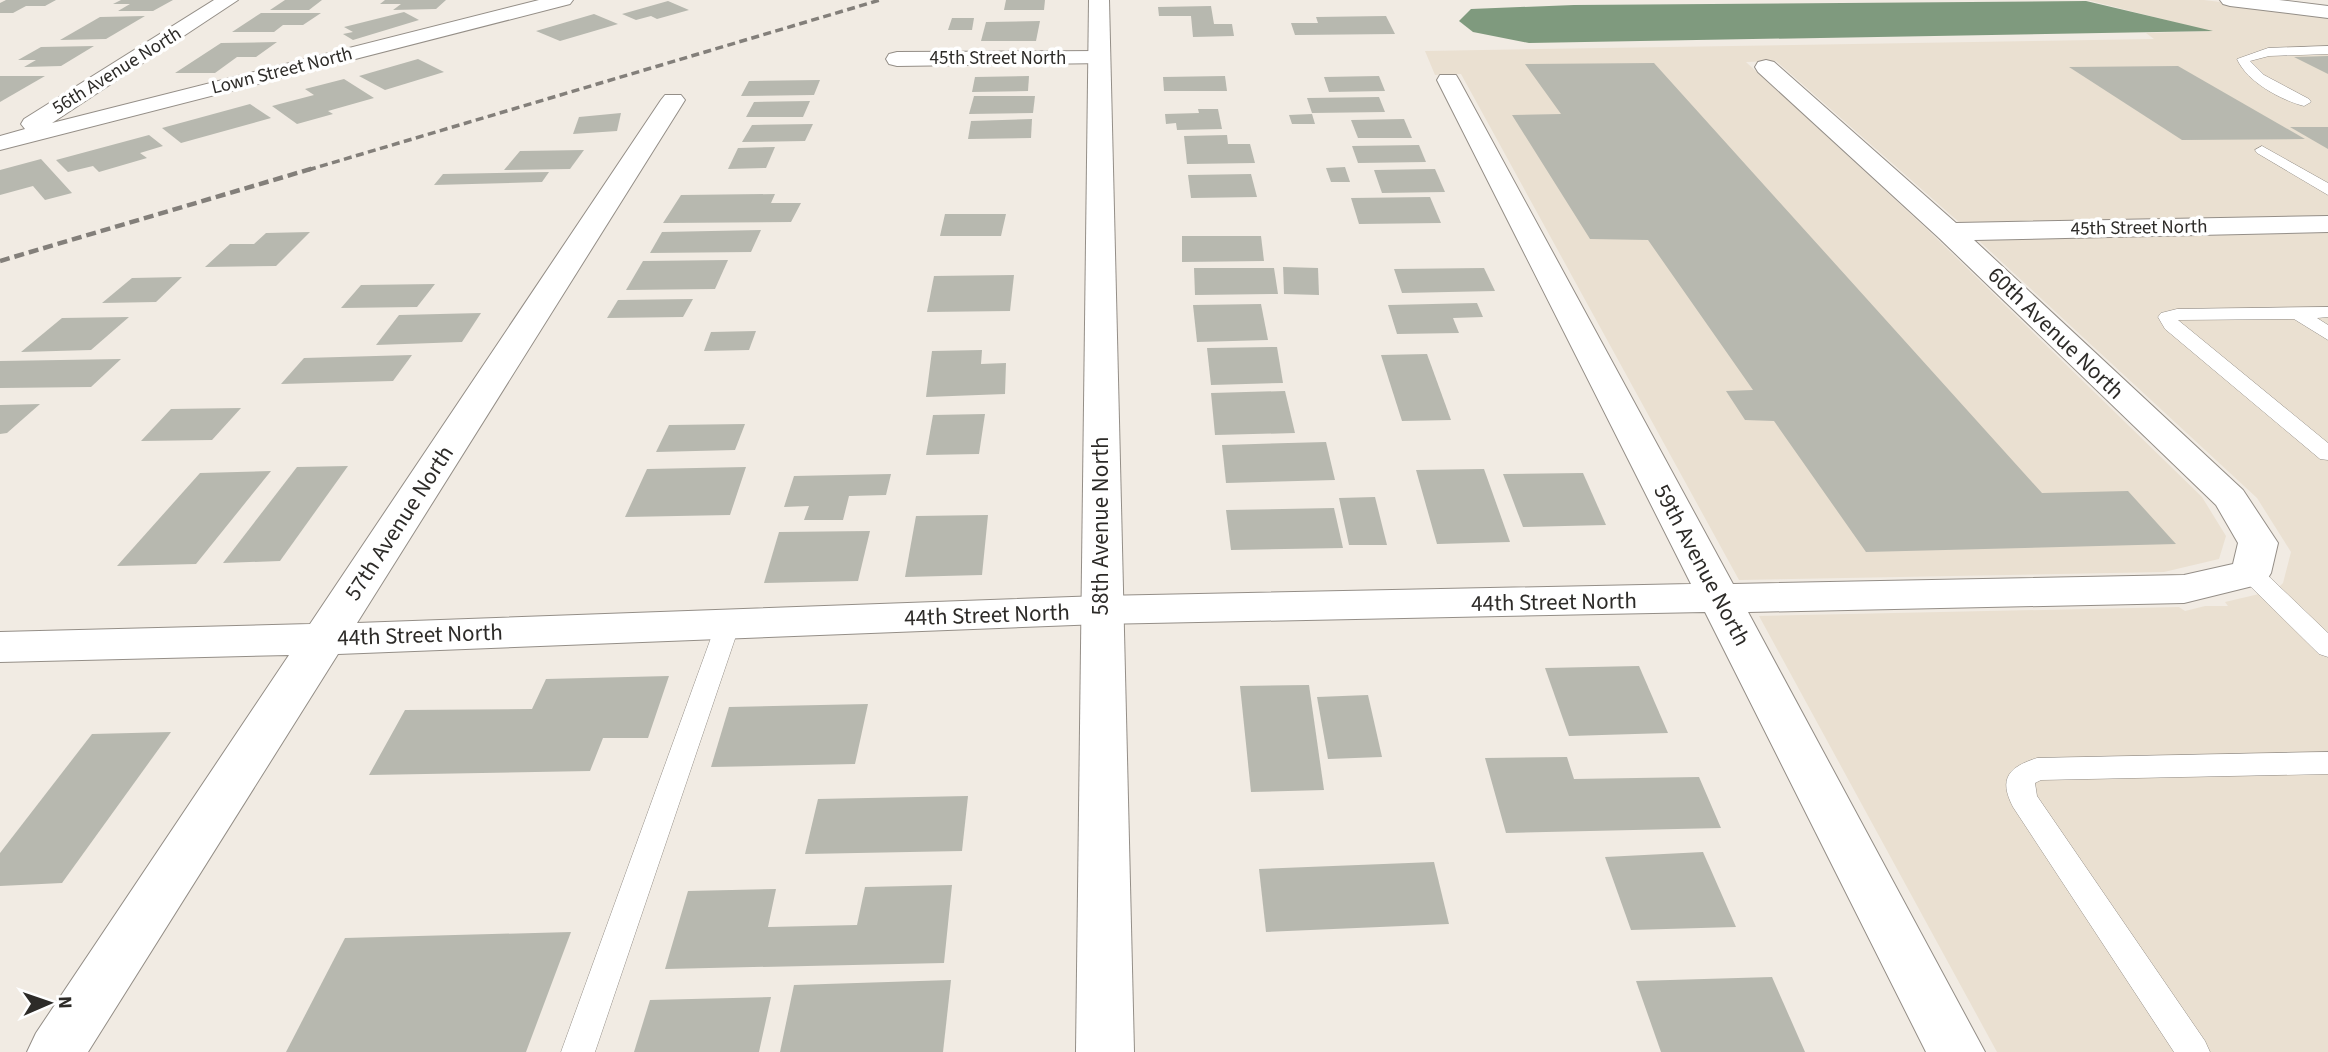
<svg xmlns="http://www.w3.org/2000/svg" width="2328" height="1052" viewBox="0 0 2328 1052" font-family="'Source Sans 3',sans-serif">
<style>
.built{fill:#eae0d1}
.water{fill:#7f9a7e}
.building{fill:#b7b8af}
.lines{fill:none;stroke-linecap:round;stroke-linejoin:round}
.service-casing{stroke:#948e87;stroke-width:1}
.minor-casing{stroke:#948e87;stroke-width:2}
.tertiary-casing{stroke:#948e87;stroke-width:2}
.service{fill:#fff;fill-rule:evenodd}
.minor{fill:#fff;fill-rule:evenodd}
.tertiary{fill:#fff;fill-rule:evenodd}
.rail-far1{stroke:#837f7a;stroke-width:3.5;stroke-dasharray:8 4.5;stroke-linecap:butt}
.rail{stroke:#837f7a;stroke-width:4.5;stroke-dasharray:10 5;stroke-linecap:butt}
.labels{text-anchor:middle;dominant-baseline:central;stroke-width:7;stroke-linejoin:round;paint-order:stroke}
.far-street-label{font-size:19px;fill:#2d2b28;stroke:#fff}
.street-label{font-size:23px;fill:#2d2b28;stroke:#fff}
</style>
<rect width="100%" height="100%" fill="#f1ebe3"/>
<g class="built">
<path d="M 2087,0 L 2204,0 L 2328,15 L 2328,216 L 1960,223 L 1776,61 L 1746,62 L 1930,232 L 2202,497 L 2226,536 L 2219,559 L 2164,572 L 1739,580 L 1461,74 L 1435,75 L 1425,51 L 2154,39 L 2146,33 L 2209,31 Z"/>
<path d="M 2328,233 L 2328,1052 L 1997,1052 L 1759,616 L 2179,607 L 2185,611 L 2205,606 L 2228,606 L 2225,602 L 2276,590 L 2283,583 L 2291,552 L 2257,498 L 1978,240 Z"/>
</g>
<path class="water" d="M 2086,1 L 2213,31 L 1529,43 L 1473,32 L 1459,21 L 1471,9 L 1574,5 Z"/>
<g class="building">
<path d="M 6,0 L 56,0 L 45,6 L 26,6 L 13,13 L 0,13 L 0,3 Z"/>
<path d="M 121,0 L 173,0 L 153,11 L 118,11 L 130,4 L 113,4 Z"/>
<path d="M 285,0 L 322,0 L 309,10 L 270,10 Z"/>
<path d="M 385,0 L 446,0 L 436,9 L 393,10 L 401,4 L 380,4 Z"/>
<path d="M 1006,0 L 1045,0 L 1044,10 L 1004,10 Z"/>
<path d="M 668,1 L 689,10 L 657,19 L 651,16 L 636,20 L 622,14 Z"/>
<path d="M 1211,6 L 1214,24 L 1232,24 L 1234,36 L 1193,37 L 1191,16 L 1159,16 L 1158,7 Z"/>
<path d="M 404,12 L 419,20 L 353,40 L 343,34 L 353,32 L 344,27 Z"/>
<path d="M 261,13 L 321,13 L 303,25 L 283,25 L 274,32 L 232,32 Z"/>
<path d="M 594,14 L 618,24 L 560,41 L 536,31 Z"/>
<path d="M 145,16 L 106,39 L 60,40 L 100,17 Z"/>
<path d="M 1386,16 L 1395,34 L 1295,35 L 1291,23 L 1318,23 L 1316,17 Z"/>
<path d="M 952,18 L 974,18 L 972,30 L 948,30 Z"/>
<path d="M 1040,21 L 1036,41 L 981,41 L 986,22 Z"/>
<path d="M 277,42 L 256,57 L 237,57 L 215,73 L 175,73 L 221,43 Z"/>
<path d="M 94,46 L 61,66 L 24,67 L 36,60 L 18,60 L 41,47 Z"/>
<path d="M 2328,56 L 2328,74 L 2294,57 Z"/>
<path d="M 418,59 L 444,72 L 385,90 L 359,76 Z"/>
<path d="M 1654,63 L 2042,493 L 2128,491 L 2176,544 L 1866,552 L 1774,421 L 1745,420 L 1726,391 L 1753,390 L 1648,240 L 1590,239 L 1512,115 L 1561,114 L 1525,64 Z"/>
<path d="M 2178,66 L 2305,139 L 2182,140 L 2069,67 Z"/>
<path d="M 0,76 L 45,76 L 0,102 Z"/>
<path d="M 1029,76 L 1028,91 L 972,92 L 975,77 Z"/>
<path d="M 1225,76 L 1227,91 L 1164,91 L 1163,77 Z"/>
<path d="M 1379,76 L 1385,91 L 1329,92 L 1324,77 Z"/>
<path d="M 344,79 L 374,98 L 328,111 L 333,114 L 297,124 L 272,106 L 314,95 L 305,89 Z"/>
<path d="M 820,80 L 814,95 L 741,96 L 749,81 Z"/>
<path d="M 974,96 L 1035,96 L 1033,113 L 969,114 Z"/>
<path d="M 1379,97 L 1385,112 L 1312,113 L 1307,98 Z"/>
<path d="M 810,101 L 803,117 L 746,117 L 754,102 Z"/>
<path d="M 250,104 L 271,118 L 181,143 L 162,128 Z"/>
<path d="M 1198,109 L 1218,109 L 1222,129 L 1177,130 L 1176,123 L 1166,124 L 1165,114 L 1199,113 Z"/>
<path d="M 621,113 L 617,131 L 573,134 L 579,117 Z"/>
<path d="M 1312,114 L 1315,124 L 1292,124 L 1289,115 Z"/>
<path d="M 1032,119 L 1031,138 L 968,139 L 971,121 Z"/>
<path d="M 1404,119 L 1412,138 L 1358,138 L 1351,120 Z"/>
<path d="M 813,124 L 805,141 L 742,142 L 752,125 Z"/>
<path d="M 2290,127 L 2328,127 L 2328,149 Z"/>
<path d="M 149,135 L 163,146 L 140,153 L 147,158 L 99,172 L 93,166 L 68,172 L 56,160 Z"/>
<path d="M 1227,135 L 1228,144 L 1250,144 L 1255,163 L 1187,164 L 1184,136 Z"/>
<path d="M 1419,145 L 1426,162 L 1358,163 L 1352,146 Z"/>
<path d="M 775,147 L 766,168 L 728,169 L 738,148 Z"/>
<path d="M 584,150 L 570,169 L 504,170 L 520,151 Z"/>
<path d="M 41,159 L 72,193 L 45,200 L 33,186 L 0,195 L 0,170 Z"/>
<path d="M 1345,167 L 1350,182 L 1331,182 L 1326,168 Z"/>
<path d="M 1435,169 L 1445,192 L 1382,193 L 1374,170 Z"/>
<path d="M 549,172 L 542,182 L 434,185 L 443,174 Z"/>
<path d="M 1251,174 L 1257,197 L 1191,198 L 1188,175 Z"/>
<path d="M 775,194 L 771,203 L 801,203 L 791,222 L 663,223 L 681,195 Z"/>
<path d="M 1430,197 L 1441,223 L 1359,224 L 1351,198 Z"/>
<path d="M 945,214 L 1006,214 L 1001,236 L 940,236 Z"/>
<path d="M 761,230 L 751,252 L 650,253 L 662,232 Z"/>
<path d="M 310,232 L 276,266 L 205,267 L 230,244 L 254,244 L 266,233 Z"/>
<path d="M 1182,236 L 1261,236 L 1264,261 L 1182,262 Z"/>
<path d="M 728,260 L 715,289 L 626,290 L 643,261 Z"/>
<path d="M 1283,267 L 1318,268 L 1319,295 L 1284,294 Z"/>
<path d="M 1194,268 L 1274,268 L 1278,294 L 1195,295 Z"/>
<path d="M 1484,268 L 1495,291 L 1402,293 L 1394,269 Z"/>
<path d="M 1014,275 L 1010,311 L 927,312 L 934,276 Z"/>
<path d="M 182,277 L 156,302 L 102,303 L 132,278 Z"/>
<path d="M 435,284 L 417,307 L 341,308 L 361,285 Z"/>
<path d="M 693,299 L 683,317 L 607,318 L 618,300 Z"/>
<path d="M 1477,303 L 1483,317 L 1453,318 L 1459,333 L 1397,334 L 1388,305 Z"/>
<path d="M 1261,304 L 1268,340 L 1197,342 L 1193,305 Z"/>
<path d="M 481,313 L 462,342 L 376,345 L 399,315 Z"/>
<path d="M 129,317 L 91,350 L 21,352 L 62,318 Z"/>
<path d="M 756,331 L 749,350 L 704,351 L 711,332 Z"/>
<path d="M 1277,347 L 1283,383 L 1211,385 L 1207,348 Z"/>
<path d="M 982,350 L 981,364 L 1006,363 L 1005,394 L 926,397 L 932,351 Z"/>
<path d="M 1427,354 L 1451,420 L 1402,421 L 1381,355 Z"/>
<path d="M 412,355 L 393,381 L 281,384 L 304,358 Z"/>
<path d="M 121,359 L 91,387 L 0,388 L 0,361 Z"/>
<path d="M 1285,391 L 1295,433 L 1215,435 L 1211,393 Z"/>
<path d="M 40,404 L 7,433 L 0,434 L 0,405 Z"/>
<path d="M 241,408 L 212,440 L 141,441 L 171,409 Z"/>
<path d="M 985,414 L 979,454 L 926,455 L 933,415 Z"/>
<path d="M 745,424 L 735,450 L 656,452 L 669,425 Z"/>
<path d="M 1326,442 L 1335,480 L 1226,483 L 1222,445 Z"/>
<path d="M 348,466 L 280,561 L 223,563 L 297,467 Z"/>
<path d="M 746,467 L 730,515 L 625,517 L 647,469 Z"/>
<path d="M 1484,469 L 1510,542 L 1437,544 L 1416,470 Z"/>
<path d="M 271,471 L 196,564 L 117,566 L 200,473 Z"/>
<path d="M 1583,473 L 1606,525 L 1523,527 L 1503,474 Z"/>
<path d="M 891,474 L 886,495 L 849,496 L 843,520 L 804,520 L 809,506 L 784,507 L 794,476 Z"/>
<path d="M 1375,497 L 1387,545 L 1349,545 L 1339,498 Z"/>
<path d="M 1334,508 L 1343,548 L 1231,550 L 1226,510 Z"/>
<path d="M 988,515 L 982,575 L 905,577 L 916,516 Z"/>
<path d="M 870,531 L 858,581 L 764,583 L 779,532 Z"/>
<path d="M 1639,666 L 1668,733 L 1569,736 L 1545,668 Z"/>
<path d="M 669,676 L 648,738 L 603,738 L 590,771 L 369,775 L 405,710 L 532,709 L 546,679 Z"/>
<path d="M 1309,685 L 1324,790 L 1251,792 L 1240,686 Z"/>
<path d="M 1368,695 L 1382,757 L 1328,759 L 1317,697 Z"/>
<path d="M 868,704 L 855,764 L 711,767 L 729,707 Z"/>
<path d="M 171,732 L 62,883 L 0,886 L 0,853 L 92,734 Z"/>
<path d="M 1567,757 L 1574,779 L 1699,777 L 1721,828 L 1506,833 L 1485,758 Z"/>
<path d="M 968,796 L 962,851 L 805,854 L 818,799 Z"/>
<path d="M 1703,852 L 1736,927 L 1631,930 L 1605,857 Z"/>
<path d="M 1434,862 L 1449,924 L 1266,932 L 1259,869 Z"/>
<path d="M 952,885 L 944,963 L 665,969 L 688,891 L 776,889 L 768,927 L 857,925 L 865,887 Z"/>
<path d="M 571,932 L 526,1052 L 286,1052 L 345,938 Z"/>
<path d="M 1772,977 L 1805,1052 L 1661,1052 L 1636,981 Z"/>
<path d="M 951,980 L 943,1052 L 780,1052 L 794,985 Z"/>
<path d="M 771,997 L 759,1052 L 634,1052 L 650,1000 Z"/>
</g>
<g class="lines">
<defs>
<g id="service">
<path d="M 2328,46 L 2328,54 L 2269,56 L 2250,61 L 2264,75 L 2309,99 L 2311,102 L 2304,106 C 2281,100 2247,82 2237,59 L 2268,48 Z"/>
<path d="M 2262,146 L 2328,183 L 2328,195 L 2257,153 L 2255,150 Z"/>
<path d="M 2328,307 L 2328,317 L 2317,318 L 2328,325 L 2328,340 L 2294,319 L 2178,320 L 2328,443 L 2328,460 L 2320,459 L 2165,329 L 2158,317 L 2161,313 L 2177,309 Z"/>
<path d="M 2251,565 L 2259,567 L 2328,633 L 2328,657 L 2319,654 L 2243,579 L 2239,573 L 2243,567 Z"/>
<path d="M 728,615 L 737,618 L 740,624 L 595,1052 L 561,1052 L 716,624 L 719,618 Z"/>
<path d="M 2328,752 L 2328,774 L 2041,780 L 2035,783 L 2037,796 L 2205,1041 L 2210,1052 L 2174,1052 L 2013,807 C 1998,778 2009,767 2037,758 Z"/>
</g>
<g id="minor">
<path d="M 214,0 L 238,0 L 52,123 L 539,0 L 573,0 L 570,4 L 0,150 L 0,136 L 25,129 L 21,124 L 24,119 Z"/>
<path d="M 2220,0 L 2279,0 L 2328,6 L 2328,18 L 2230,6 L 2223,4 Z"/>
<path d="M 1098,51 L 1106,53 L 1109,58 L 1106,63 L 897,66 L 889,64 L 886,59 L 889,54 L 897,52 Z"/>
<path d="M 1766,60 L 1774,62 L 1956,223 L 2328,216 L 2328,232 L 1974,240 L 2243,490 L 2278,543 L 2271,573 L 2265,583 L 2184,603 L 1748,612 L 1985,1052 L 1926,1052 L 1705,612 L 1100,624 L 338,654 L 88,1052 L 27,1052 L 36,1033 L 289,655 L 0,662 L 0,632 L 310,624 L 661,100 L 665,95 L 681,95 L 685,100 L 357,623 L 1100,596 L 1691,584 L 1437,80 L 1440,75 L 1456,75 L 1459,80 L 1733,584 L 2184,575 L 2233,564 L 2238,543 L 2216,505 L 1939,238 L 1758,72 L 1755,67 L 1758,62 Z"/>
</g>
<path id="tertiary" d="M 1089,0 L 1109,0 L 1134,1052 L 1076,1052 Z"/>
</defs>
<use href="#service" class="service-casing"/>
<use href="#minor" class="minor-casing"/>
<use href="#tertiary" class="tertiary-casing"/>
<use href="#service" class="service"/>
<use href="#minor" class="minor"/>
<use href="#tertiary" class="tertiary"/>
<path class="rail-far1" d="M 308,170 L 880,0"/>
<path class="rail" d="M 0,261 L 314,168"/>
</g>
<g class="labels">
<g class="far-street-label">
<text x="998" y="58">45th Street North</text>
<text transform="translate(117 71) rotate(-32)">56th Avenue North</text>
<text transform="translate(282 71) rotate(-14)">Lown Street North</text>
<text transform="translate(2139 228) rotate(-1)">45th Street North</text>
</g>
<g class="street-label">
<text transform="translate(2056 333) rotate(44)">60th Avenue North</text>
<text transform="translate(399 523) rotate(-57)">57th Avenue North</text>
<text transform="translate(1100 526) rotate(-90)">58th Avenue North</text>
<text transform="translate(1702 565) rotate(62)">59th Avenue North</text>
<text transform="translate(1554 602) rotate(-1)">44th Street North</text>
<text transform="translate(987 615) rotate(-2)">44th Street North</text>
<text transform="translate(420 635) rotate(-2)">44th Street North</text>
</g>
</g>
<g transform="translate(49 1003) rotate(88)" stroke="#ffffff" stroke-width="5" paint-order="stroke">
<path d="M0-5L12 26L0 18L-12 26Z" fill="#2d2b28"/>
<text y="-10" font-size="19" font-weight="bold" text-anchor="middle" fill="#2d2b28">N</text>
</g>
</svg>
